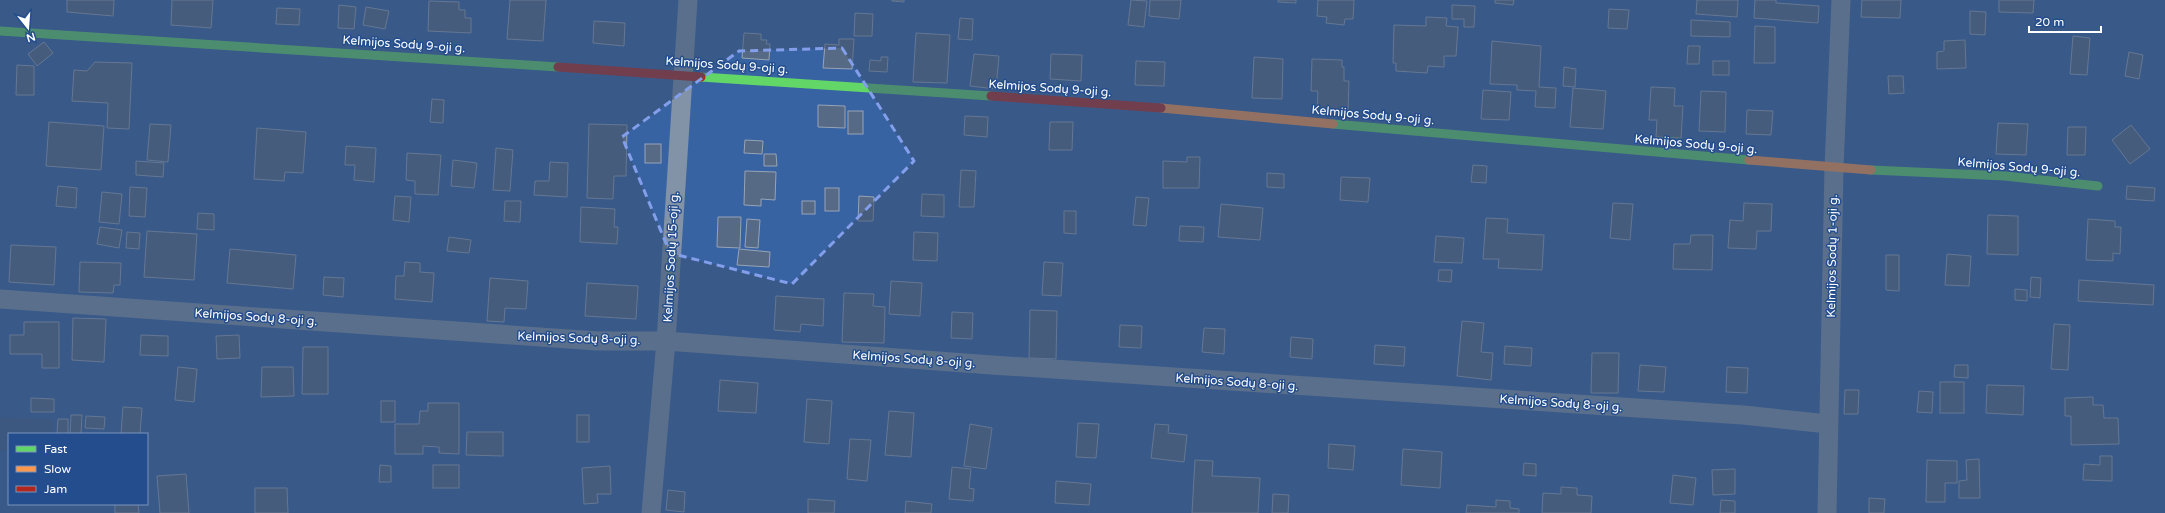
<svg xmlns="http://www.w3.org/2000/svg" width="2165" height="513" viewBox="0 0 2165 513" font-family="'Varela Round',sans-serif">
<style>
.green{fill:#3863a3;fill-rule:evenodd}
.water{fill:#42608e}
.building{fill:#566985;stroke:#97a4b7}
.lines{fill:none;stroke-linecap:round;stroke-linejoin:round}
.street{stroke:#8293a8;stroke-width:19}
.fast{stroke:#63d668;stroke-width:9}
.slow{stroke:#ff974d;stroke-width:9}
.jam{stroke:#b3261e;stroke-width:9}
.marked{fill:none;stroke:#839eea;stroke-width:3;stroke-dasharray:8 5;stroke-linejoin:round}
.labels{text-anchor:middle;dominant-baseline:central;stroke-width:3;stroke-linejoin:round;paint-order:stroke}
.street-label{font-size:12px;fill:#fff;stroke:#234d8d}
</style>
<rect width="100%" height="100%" fill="#3b5275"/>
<path class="green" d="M 0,0 L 2165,0 L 2165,513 L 0,513 ZM 9,434 L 147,434 L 147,504 L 9,504 Z"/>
<path class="water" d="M 0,417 L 52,419 L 54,434 L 9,434 L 9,451 L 0,451 Z"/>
<g class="building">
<path d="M 67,0 L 114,0 L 113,16 L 67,12 Z"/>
<path d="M 172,0 L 213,0 L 211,28 L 171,25 Z"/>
<path d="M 510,0 L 546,0 L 543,41 L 507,39 Z"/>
<path d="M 892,0 L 904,0 L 904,2 L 892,1 Z"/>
<path d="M 1131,0 L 1147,1 L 1144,27 L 1128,25 Z"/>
<path d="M 1150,0 L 1181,0 L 1179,19 L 1149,16 Z"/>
<path d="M 1278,0 L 1296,0 L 1296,3 L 1278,2 Z"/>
<path d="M 1318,0 L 1354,0 L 1353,19 L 1345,19 L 1344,25 L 1326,23 L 1327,17 L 1317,16 Z"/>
<path d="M 1495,0 L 1514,0 L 1513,5 L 1495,3 Z"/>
<path d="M 1697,0 L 1738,0 L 1737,17 L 1696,14 Z"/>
<path d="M 1755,0 L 1776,0 L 1776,3 L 1819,6 L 1818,23 L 1754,18 Z"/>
<path d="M 1862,0 L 1901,0 L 1900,18 L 1861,17 Z"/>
<path d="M 1999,0 L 2034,0 L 2033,13 L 1999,12 Z"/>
<path d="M 429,1 L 459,2 L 459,10 L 465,10 L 465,18 L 471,18 L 471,33 L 428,31 Z"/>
<path d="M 339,5 L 356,7 L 354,29 L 338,28 Z"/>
<path d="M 1452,5 L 1475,6 L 1474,27 L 1464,27 L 1464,19 L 1452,19 Z"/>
<path d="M 366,7 L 389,11 L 385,29 L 363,25 Z"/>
<path d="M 277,8 L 300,9 L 299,25 L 276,24 Z"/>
<path d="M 1609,9 L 1629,10 L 1627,29 L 1608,28 Z"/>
<path d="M 1970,11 L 1986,12 L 1985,35 L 1970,34 Z"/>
<path d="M 855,13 L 873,14 L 872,36 L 854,36 Z"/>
<path d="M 1426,17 L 1447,18 L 1446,26 L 1458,27 L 1456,56 L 1444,56 L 1444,67 L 1428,66 L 1427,73 L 1396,71 L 1396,63 L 1393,63 L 1394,25 L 1426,26 Z"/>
<path d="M 960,18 L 973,19 L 972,40 L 958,39 Z"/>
<path d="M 1691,20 L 1730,22 L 1730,37 L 1691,36 Z"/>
<path d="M 594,21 L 625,23 L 624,46 L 593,43 Z"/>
<path d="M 1755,26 L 1775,27 L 1775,63 L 1754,63 Z"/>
<path d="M 744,33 L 761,34 L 761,40 L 767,40 L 766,44 L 770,44 L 769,60 L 742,58 Z"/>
<path d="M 916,33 L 950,35 L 947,83 L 913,82 Z"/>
<path d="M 2073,36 L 2090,38 L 2087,75 L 2070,74 Z"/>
<path d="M 839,39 L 854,39 L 852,69 L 823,68 L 825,44 L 839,45 Z"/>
<path d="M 1965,40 L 1966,68 L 1937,69 L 1937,52 L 1944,51 L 1944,41 Z"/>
<path d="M 1492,41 L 1541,46 L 1539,87 L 1556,88 L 1555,108 L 1535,107 L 1536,91 L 1517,90 L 1517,85 L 1490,84 Z"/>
<path d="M 44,42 L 53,53 L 37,66 L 28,54 Z"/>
<path d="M 1688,46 L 1700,46 L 1699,64 L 1687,64 Z"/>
<path d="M 2129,52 L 2143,55 L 2139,79 L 2125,76 Z"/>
<path d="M 974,54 L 999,56 L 996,89 L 970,86 Z"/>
<path d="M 1051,54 L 1082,55 L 1081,81 L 1050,79 Z"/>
<path d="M 881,57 L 888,57 L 887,72 L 869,71 L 870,60 L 881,61 Z"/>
<path d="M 1254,57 L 1283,59 L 1282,99 L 1252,98 Z"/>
<path d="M 1312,59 L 1342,60 L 1342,67 L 1344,67 L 1344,81 L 1349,81 L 1348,111 L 1317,110 L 1318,91 L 1311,91 Z"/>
<path d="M 1136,61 L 1165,62 L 1164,86 L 1135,85 Z"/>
<rect x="1713" y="61" width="16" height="14"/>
<path d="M 95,62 L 132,63 L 129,129 L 107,128 L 108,103 L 72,101 L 74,70 L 87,71 Z"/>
<path d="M 17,65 L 34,66 L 34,95 L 16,95 Z"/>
<path d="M 1564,67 L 1576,69 L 1575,87 L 1563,86 Z"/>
<path d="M 1888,76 L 1903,76 L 1904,93 L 1889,94 Z"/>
<path d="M 1651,87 L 1675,88 L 1674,106 L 1683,106 L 1681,138 L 1656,137 L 1657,120 L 1649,120 Z"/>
<path d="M 1573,88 L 1606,91 L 1603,129 L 1570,127 Z"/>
<path d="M 1483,90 L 1511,92 L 1509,120 L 1481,119 Z"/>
<path d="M 1701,91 L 1726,92 L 1725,132 L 1699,131 Z"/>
<path d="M 432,99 L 444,100 L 443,123 L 430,122 Z"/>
<path d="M 818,105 L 845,106 L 845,128 L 818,127 Z"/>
<path d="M 1747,110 L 1773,111 L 1771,135 L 1746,134 Z"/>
<rect x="848" y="111" width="15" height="23"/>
<path d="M 965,116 L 988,117 L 987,137 L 964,135 Z"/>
<path d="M 49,122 L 104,126 L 101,170 L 46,166 Z"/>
<path d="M 1050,122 L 1073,122 L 1072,150 L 1049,150 Z"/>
<path d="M 1998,123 L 2028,124 L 2026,155 L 1996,154 Z"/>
<path d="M 150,124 L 171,125 L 168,162 L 147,160 Z"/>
<path d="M 589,124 L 627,125 L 626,176 L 614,176 L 613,199 L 587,198 Z"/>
<path d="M 2131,125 L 2150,149 L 2130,164 L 2112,140 Z"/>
<path d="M 2068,127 L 2086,127 L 2085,155 L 2067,155 Z"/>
<path d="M 257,128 L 306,132 L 303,173 L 285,172 L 284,181 L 254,179 Z"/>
<path d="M 745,140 L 763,141 L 762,154 L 744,153 Z"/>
<rect x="645" y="144" width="16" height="19"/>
<path d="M 346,146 L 376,148 L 374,182 L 354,180 L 355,165 L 345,165 Z"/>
<path d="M 496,148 L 513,150 L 510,191 L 493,190 Z"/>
<path d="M 407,153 L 441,155 L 438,195 L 415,194 L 415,181 L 406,180 Z"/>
<path d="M 764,154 L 776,154 L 777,166 L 764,166 Z"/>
<path d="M 1187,157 L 1200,157 L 1199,188 L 1163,188 L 1163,161 L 1187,162 Z"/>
<path d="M 453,160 L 477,163 L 474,188 L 451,186 Z"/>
<path d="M 136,161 L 164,163 L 163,177 L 136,175 Z"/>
<path d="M 550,162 L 568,163 L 567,197 L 534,195 L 535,181 L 549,181 Z"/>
<path d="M 1473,165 L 1487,166 L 1486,183 L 1471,182 Z"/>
<path d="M 961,170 L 976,171 L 974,207 L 959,207 Z"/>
<path d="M 745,171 L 776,172 L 775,200 L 761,199 L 761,206 L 744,205 Z"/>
<path d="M 1267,173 L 1284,174 L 1284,188 L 1267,187 Z"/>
<path d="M 1341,177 L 1370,178 L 1368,202 L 1340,200 Z"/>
<path d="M 58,186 L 77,188 L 76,208 L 56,206 Z"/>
<path d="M 2127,186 L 2155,188 L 2154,201 L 2126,199 Z"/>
<path d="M 130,187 L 147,188 L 145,217 L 129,216 Z"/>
<rect x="825" y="188" width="14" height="23"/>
<path d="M 102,192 L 122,194 L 119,224 L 99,222 Z"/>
<path d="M 922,194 L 944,195 L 944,217 L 921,216 Z"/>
<path d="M 395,196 L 411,197 L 409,222 L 393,220 Z"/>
<path d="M 859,196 L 874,197 L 873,221 L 858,221 Z"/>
<path d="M 1136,197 L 1149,198 L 1146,226 L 1133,225 Z"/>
<path d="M 505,201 L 521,201 L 520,222 L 504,221 Z"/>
<rect x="802" y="201" width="13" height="13"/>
<path d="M 1613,203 L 1633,204 L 1630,240 L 1610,238 Z"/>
<path d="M 1744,203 L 1772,204 L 1771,231 L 1757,231 L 1756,249 L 1728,248 L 1730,220 L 1743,221 Z"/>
<path d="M 1221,204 L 1263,208 L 1260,240 L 1218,237 Z"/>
<path d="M 581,207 L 615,209 L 614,227 L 618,227 L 617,244 L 580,242 Z"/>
<path d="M 1064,211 L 1076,211 L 1076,234 L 1064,233 Z"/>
<path d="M 198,213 L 214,214 L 214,230 L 197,229 Z"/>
<path d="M 1988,215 L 2018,216 L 2018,255 L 1987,254 Z"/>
<path d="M 718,217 L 741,217 L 740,248 L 717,247 Z"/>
<path d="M 1486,218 L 1508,219 L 1507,233 L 1544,235 L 1542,270 L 1498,268 L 1499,259 L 1483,259 Z"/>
<path d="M 747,219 L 760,220 L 758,248 L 745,247 Z"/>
<path d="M 2088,219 L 2115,221 L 2115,227 L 2121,227 L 2120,254 L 2113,253 L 2113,261 L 2086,260 Z"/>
<path d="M 1180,226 L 1204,227 L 1203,242 L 1179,241 Z"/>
<path d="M 100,227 L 122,230 L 119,248 L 97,244 Z"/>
<path d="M 147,231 L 197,234 L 194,280 L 144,277 Z"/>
<path d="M 127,232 L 140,233 L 139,249 L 126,248 Z"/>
<path d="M 914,232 L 938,233 L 937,261 L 913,260 Z"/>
<path d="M 1691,235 L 1713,235 L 1712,270 L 1673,269 L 1674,244 L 1690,244 Z"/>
<path d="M 1436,236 L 1464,238 L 1462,263 L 1434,262 Z"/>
<path d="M 449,237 L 471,240 L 469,253 L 447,251 Z"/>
<path d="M 11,245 L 56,247 L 54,285 L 9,282 Z"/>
<path d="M 230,249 L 296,255 L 293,289 L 227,283 Z"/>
<path d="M 739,249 L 770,252 L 769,267 L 737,265 Z"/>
<path d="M 1947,254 L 1971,256 L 1969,286 L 1945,285 Z"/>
<path d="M 1886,255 L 1899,255 L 1899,291 L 1886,290 Z"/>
<path d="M 80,262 L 121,263 L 120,285 L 114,285 L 113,293 L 79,292 Z"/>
<path d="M 405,262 L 420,263 L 420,272 L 434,273 L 432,302 L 395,299 L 396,276 L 404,276 Z"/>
<path d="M 1044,262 L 1063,263 L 1061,296 L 1042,295 Z"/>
<path d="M 1439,270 L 1452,270 L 1451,282 L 1438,281 Z"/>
<path d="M 324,277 L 344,278 L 343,297 L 323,295 Z"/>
<path d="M 2031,277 L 2041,278 L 2040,298 L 2030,297 Z"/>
<path d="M 490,278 L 528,281 L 526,309 L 505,308 L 504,322 L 487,321 Z"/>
<path d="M 2079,280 L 2154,285 L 2153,305 L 2078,301 Z"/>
<path d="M 891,281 L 922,283 L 920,316 L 889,314 Z"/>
<path d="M 587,283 L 638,286 L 636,319 L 585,316 Z"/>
<path d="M 2015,289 L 2027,290 L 2027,301 L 2015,300 Z"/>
<path d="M 844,293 L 874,294 L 873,306 L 885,307 L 884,343 L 842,342 Z"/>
<path d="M 776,296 L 824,299 L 823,326 L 801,324 L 800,332 L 774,330 Z"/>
<path d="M 1030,310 L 1057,311 L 1056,359 L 1029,358 Z"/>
<path d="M 952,312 L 973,313 L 972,339 L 951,338 Z"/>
<path d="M 73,318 L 106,319 L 104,362 L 72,360 Z"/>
<path d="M 1462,321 L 1484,323 L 1481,352 L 1493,353 L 1491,380 L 1457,376 Z"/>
<path d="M 24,322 L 59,322 L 59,368 L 42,368 L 42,354 L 10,354 L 10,335 L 24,335 Z"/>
<path d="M 2054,324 L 2070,325 L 2068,370 L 2051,369 Z"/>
<path d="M 1120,325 L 1142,326 L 1141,348 L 1119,347 Z"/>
<path d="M 1204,328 L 1225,329 L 1224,354 L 1202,352 Z"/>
<path d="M 141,335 L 168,336 L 168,356 L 140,355 Z"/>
<path d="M 239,335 L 240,358 L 217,359 L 216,336 Z"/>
<path d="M 1291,337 L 1313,339 L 1312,359 L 1290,357 Z"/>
<path d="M 1375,345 L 1405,347 L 1404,366 L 1374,364 Z"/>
<path d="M 1505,346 L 1532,348 L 1531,366 L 1504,364 Z"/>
<path d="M 303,347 L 328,347 L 328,394 L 302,394 Z"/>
<path d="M 1592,353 L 1619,353 L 1618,393 L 1591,393 Z"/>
<path d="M 1640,365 L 1666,367 L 1664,392 L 1638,391 Z"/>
<path d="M 1955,365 L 1968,365 L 1968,378 L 1954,377 Z"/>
<path d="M 178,367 L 197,369 L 194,402 L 175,400 Z"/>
<path d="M 262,367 L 293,367 L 294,396 L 261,397 Z"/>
<path d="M 1727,367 L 1748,368 L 1747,393 L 1726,392 Z"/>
<path d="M 720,380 L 758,383 L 756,413 L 718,411 Z"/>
<rect x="1940" y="382" width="24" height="31"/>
<path d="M 1987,385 L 2024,386 L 2023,415 L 1986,413 Z"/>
<path d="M 1845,390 L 1859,390 L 1858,414 L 1844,414 Z"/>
<path d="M 1919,391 L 1933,392 L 1932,413 L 1917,412 Z"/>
<path d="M 2093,397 L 2093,405 L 2103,405 L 2104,418 L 2118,418 L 2119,444 L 2071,445 L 2071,416 L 2065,416 L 2065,398 Z"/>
<path d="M 31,398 L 54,399 L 54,412 L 31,412 Z"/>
<path d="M 807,399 L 832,401 L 829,444 L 804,442 Z"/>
<rect x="381" y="401" width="14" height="21"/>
<path d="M 428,403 L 459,403 L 459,454 L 439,453 L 439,447 L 423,446 L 423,454 L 395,454 L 395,424 L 419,424 L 420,411 L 428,411 Z"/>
<path d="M 123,407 L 142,408 L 140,434 L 121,434 Z"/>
<path d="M 889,411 L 914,413 L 911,457 L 885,455 Z"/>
<path d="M 71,415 L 82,415 L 81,434 L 70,434 Z"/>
<rect x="577" y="415" width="12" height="27"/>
<path d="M 86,416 L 105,417 L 104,429 L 85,428 Z"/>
<path d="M 58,419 L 68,419 L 68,434 L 57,434 Z"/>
<path d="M 1078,423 L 1099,424 L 1096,458 L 1076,457 Z"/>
<path d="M 970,424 L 992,428 L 986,469 L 964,466 Z"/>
<path d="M 1155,424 L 1169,425 L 1168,433 L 1187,435 L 1184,462 L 1151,458 Z"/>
<path d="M 467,432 L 503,432 L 503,456 L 466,455 Z"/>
<path d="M 850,439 L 871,440 L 867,481 L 847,479 Z"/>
<path d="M 1329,444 L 1355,446 L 1353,470 L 1328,468 Z"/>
<path d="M 1403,449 L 1442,452 L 1440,488 L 1401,485 Z"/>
<path d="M 2100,456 L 2112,456 L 2112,481 L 2083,480 L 2084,464 L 2100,465 Z"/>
<path d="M 1979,459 L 1980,498 L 1959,498 L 1959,481 L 1967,480 L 1966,460 Z"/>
<path d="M 1195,460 L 1213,461 L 1212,476 L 1260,478 L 1258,513 L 1192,513 Z"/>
<path d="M 1927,460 L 1957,461 L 1957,483 L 1945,483 L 1945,502 L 1926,502 Z"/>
<path d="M 1524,463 L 1536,464 L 1536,476 L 1523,475 Z"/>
<path d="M 380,465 L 391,466 L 391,482 L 379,482 Z"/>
<rect x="433" y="465" width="26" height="23"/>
<path d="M 610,466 L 611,494 L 597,494 L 598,503 L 584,504 L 582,468 Z"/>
<path d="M 952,467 L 971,469 L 969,488 L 974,489 L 973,501 L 949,499 Z"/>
<path d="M 1735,469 L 1735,494 L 1713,495 L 1712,470 Z"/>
<path d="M 186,474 L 189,513 L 160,513 L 157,476 Z"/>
<path d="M 1673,475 L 1696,478 L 1693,505 L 1670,503 Z"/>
<path d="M 1056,481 L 1091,484 L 1089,505 L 1055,503 Z"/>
<path d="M 1561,487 L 1577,488 L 1577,495 L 1592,496 L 1591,513 L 1542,513 L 1543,493 L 1561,494 Z"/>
<path d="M 255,488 L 287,488 L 288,513 L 255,513 Z"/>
<path d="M 668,490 L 685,492 L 684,512 L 666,510 Z"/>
<path d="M 1273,494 L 1289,495 L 1288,513 L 1272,513 Z"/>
<path d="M 1869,498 L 1885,499 L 1884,513 L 1869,513 Z"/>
<path d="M 808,499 L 835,501 L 834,513 L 808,513 Z"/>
<path d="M 1496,500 L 1510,501 L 1510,508 L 1519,509 L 1519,513 L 1466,513 L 1467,505 L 1496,507 Z"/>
<path d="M 1721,500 L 1735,501 L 1735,513 L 1720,513 Z"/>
<path d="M 906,501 L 932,504 L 931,513 L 905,513 Z"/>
<path d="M 115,504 L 138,504 L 139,513 L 115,513 Z"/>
</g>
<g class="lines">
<g class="street">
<path d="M 0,299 L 597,341 L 666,341 L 992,365 L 1743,415 L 1828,424"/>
<path d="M 651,513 L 666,341 L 688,0"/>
<path d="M 1827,513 L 1834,168 L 1841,0"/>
</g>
<g class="fast">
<path d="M 0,31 L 558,67"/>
<path d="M 701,77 L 991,96"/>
<path d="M 1333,124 L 1749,160"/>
<path d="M 1871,170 L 2005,176 L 2098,186"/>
</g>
<g class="slow">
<path d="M 1161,108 L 1333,124"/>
<path d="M 1749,160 L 1871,170"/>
</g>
<g class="jam">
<path d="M 558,67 L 701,77"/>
<path d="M 991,96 L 1161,108"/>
</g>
</g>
<path d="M0 0H2165V513H0ZM 842,48 L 914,161 L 792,284 L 670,253 L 622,137 L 739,51 Z" fill="#3b5275" fill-opacity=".55" fill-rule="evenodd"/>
<path class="marked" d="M 842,48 L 914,161 L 792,284 L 670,253 L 622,137 L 739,51 Z"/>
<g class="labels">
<g class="street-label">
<text transform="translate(404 44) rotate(4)">Kelmijos Sodų 9-oji g.</text>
<text transform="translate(727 65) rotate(4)">Kelmijos Sodų 9-oji g.</text>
<text transform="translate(1050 88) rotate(4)">Kelmijos Sodų 9-oji g.</text>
<text transform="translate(1373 115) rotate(5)">Kelmijos Sodų 9-oji g.</text>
<text transform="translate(1696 144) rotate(5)">Kelmijos Sodų 9-oji g.</text>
<text transform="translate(2019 167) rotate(5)">Kelmijos Sodų 9-oji g.</text>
<text transform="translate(1832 256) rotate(-89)">Kelmijos Sodų 1-oji g.</text>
<text transform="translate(671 257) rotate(-87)">Kelmijos Sodų 15-oji g.</text>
<text transform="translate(256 317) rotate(4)">Kelmijos Sodų 8-oji g.</text>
<text transform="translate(579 338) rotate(2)">Kelmijos Sodų 8-oji g.</text>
<text transform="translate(914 359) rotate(4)">Kelmijos Sodų 8-oji g.</text>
<text transform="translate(1237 382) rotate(4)">Kelmijos Sodų 8-oji g.</text>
<text transform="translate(1561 403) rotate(4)">Kelmijos Sodų 8-oji g.</text>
</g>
</g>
<rect x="8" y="433" width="140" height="72" fill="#234d8d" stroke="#7b94bb"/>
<rect x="16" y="446" width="20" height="6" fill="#63d668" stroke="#7b94bb"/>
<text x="44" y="453" font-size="12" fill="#ffffff">Fast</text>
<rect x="16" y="466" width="20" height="6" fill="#ff974d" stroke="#7b94bb"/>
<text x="44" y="473" font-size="12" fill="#ffffff">Slow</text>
<rect x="16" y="486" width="20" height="6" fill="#b3261e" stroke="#7b94bb"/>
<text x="44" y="493" font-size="12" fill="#ffffff">Jam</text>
<g transform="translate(28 28) rotate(163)" stroke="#234d8d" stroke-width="3" paint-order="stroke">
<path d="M0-3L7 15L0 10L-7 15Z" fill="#ffffff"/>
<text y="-6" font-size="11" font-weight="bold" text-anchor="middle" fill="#ffffff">N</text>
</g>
<path d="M2029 26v6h72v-6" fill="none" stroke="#ffffff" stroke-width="2"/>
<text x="2035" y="26" font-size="12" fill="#ffffff" stroke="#234d8d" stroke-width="3" paint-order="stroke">20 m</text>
</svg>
